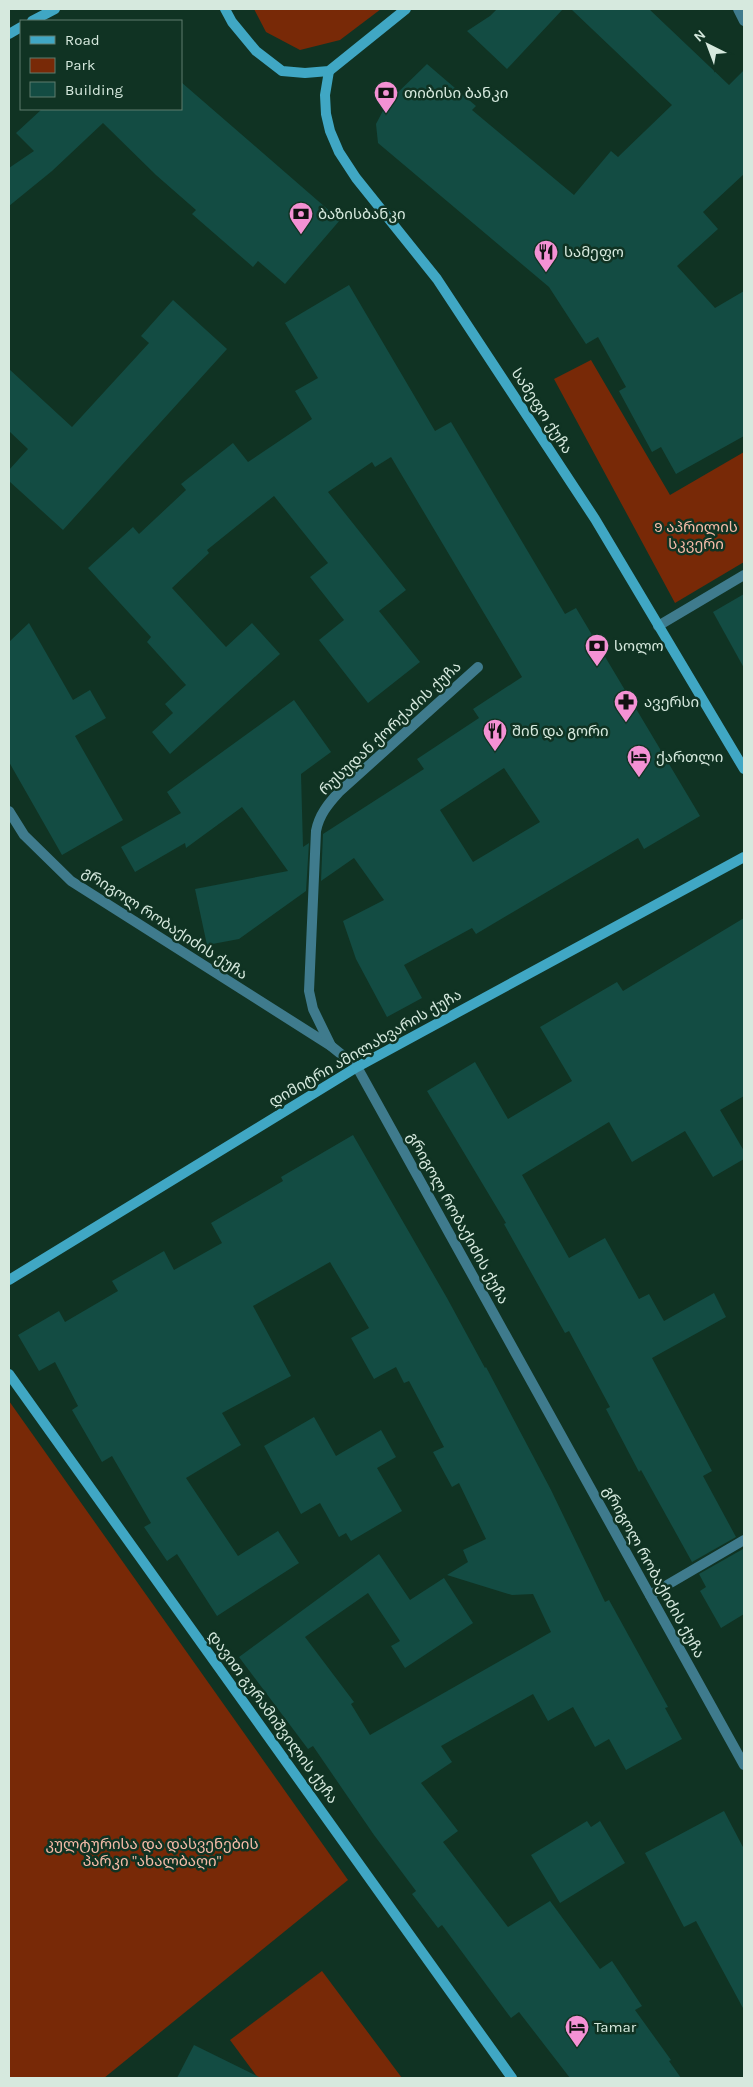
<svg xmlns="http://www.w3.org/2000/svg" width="753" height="2087" viewBox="0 0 753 2087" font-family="Karla,'Noto Sans Georgian',sans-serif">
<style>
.green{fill:#782907}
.building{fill:#134c43;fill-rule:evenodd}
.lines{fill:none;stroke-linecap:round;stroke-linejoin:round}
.street{stroke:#3f7b8d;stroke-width:10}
.secondary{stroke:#40a7c4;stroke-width:10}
.labels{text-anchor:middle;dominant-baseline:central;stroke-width:5;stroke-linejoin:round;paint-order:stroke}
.poi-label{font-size:15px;fill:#d6e9de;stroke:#103323;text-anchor:start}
.street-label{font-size:15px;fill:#d6e9de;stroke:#103323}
.park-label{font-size:15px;fill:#f5bba8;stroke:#103323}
</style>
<rect width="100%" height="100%" fill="#103323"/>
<g class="green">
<path d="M 254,9 L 381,9 L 340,40 L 300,50 L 266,32 Z"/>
<path d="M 591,360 L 670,495 L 744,452 L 744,562 L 675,603 L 554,379 Z"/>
<path d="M 9,1401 L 348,1880 L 104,2078 L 9,2078 Z"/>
<path d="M 322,1971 L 402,2078 L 258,2078 L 230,2040 Z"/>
</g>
<g class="building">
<path d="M 497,9 L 563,9 L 507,69 L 467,31 L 490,16 Z"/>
<path d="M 571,9 L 649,9 L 729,85 L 744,70 L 744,174 L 703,212 L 718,229 L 677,266 L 715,308 L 744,291 L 744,436 L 676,474 L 661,447 L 652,452 L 619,391 L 626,387 L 598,337 L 586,344 L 549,287 L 378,143 L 376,124 L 387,103 L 427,64 L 476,106 L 472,110 L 574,195 L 611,151 L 618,157 L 672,105 Z"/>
<path d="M 181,82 L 340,220 L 285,284 L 258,261 L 253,267 L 192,214 L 196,210 L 156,175 L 103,123 L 52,171 L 9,206 L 9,168 L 34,151 L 16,133 L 42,109 L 181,109 Z"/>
<path d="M 349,285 L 435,431 L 451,422 L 565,614 L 576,608 L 700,816 L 644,849 L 638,838 L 476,934 L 472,928 L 404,965 L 422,998 L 387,1017 L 356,959 L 343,921 L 384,900 L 354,858 L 321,881 L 323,834 L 424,769 L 417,759 L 479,718 L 473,709 L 522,677 L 391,457 L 375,467 L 372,462 L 328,492 L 406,590 L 379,611 L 420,662 L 368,703 L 319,640 L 344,620 L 310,577 L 328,563 L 274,496 L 207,550 L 209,553 L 172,588 L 226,647 L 252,623 L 280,654 L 170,754 L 152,732 L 173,713 L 165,704 L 186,685 L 147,642 L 151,637 L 88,568 L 133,527 L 139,534 L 186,490 L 181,484 L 233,443 L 248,462 L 312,419 L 295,391 L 318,378 L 285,323 ZM 504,768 L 540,822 L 473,862 L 440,810 Z"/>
<path d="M 173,300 L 227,349 L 63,530 L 9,481 L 9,470 L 28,449 L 9,431 L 9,369 L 72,427 L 149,343 L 141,336 Z"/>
<path d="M 744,594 L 744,668 L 713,612 Z"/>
<path d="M 29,623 L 73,700 L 90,690 L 106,718 L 75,736 L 123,820 L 62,855 L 9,762 L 9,642 Z"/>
<path d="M 294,700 L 331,752 L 301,774 L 303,847 L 309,843 L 306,891 L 239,939 L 207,945 L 195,889 L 288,871 L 242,807 L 186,848 L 185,843 L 135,872 L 121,847 L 181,813 L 167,792 Z"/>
<path d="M 744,918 L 744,1096 L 720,1110 L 744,1151 L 744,1159 L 713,1177 L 685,1131 L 632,1162 L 609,1122 L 522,1175 L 569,1258 L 605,1238 L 639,1299 L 649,1294 L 664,1321 L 714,1293 L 726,1317 L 652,1358 L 712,1471 L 703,1476 L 736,1537 L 692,1562 L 641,1470 L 639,1472 L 606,1409 L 610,1407 L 569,1331 L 565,1333 L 504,1224 L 506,1223 L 427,1091 L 475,1062 L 508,1119 L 572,1081 L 540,1027 L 617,982 L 623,991 Z"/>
<path d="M 353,1135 L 447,1298 L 485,1368 L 486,1367 L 551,1490 L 605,1602 L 609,1600 L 668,1707 L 665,1708 L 682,1739 L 626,1770 L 609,1739 L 595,1747 L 573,1707 L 548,1721 L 533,1694 L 441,1746 L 452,1762 L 421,1783 L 458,1831 L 443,1842 L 508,1927 L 550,1901 L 600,1969 L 612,1961 L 642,2006 L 635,2010 L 671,2060 L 669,2061 L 681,2078 L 570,2078 L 519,2012 L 511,2018 L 442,1925 L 438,1928 L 412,1894 L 416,1891 L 374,1835 L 313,1746 L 308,1749 L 239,1657 L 379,1554 L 410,1600 L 444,1578 L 473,1623 L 405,1668 L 391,1646 L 400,1641 L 368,1593 L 305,1637 L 354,1702 L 351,1704 L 370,1735 L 551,1632 L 533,1594 L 512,1595 L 447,1575 L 468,1562 L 463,1550 L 486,1539 L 459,1483 L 452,1487 L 433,1452 L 444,1447 L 409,1381 L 404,1383 L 396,1367 L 374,1379 L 351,1338 L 369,1328 L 330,1262 L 253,1306 L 291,1376 L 222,1413 L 241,1445 L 186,1478 L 238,1556 L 278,1531 L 299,1563 L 217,1616 L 177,1554 L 167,1561 L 144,1527 L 151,1523 L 112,1456 L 102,1462 L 72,1410 L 78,1406 L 55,1362 L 39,1371 L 18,1335 L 59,1311 L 65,1322 L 118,1291 L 112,1281 L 164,1251 L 174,1270 L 222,1243 L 211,1223 L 283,1181 L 281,1177 Z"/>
<path d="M 314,1417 L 336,1456 L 381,1430 L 396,1457 L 377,1468 L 402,1511 L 351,1541 L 346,1533 L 339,1537 L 320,1503 L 301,1514 L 264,1446 Z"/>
<path d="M 743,1549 L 744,1614 L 721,1628 L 700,1591 L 706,1587 L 699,1574 Z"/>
<path d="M 724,1811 L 744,1849 L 744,2010 L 696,1921 L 684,1927 L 645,1853 Z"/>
<path d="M 587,1821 L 591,1827 L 600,1821 L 625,1863 L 560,1903 L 531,1855 Z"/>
<path d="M 194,2045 L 261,2078 L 177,2078 Z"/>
</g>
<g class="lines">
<g class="street">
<path d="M 738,9 L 744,21"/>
<path d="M 658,626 L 744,575"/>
<path d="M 9,811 L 24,835 L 71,881 L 331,1046 L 357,1067 L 744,1765"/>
<path d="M 331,1046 L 313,1009 L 309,991 L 316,831 C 319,815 328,804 339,792 L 478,667"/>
<path d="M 650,1595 L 744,1540"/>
</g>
<g class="secondary">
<path d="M 225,9 L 232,22 L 256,51 L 282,71 L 305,73 L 329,71 L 406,9"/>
<path d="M 32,21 L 55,9"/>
<path d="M 9,34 L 21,27"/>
<path d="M 329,71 L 325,95 L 326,114 L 330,131 L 339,152 L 356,178 L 437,279 L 595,519 L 744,769"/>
<path d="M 9,1280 L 357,1067 L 744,857"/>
<path d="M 9,1374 L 512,2078"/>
</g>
</g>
<defs>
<symbol id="bank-pin" viewBox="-11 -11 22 30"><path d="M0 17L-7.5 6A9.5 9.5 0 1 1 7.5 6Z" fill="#f491d4" stroke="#103323"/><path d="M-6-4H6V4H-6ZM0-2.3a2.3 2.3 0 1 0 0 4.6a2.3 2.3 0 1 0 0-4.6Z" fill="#111"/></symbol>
<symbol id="restaurant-pin" viewBox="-11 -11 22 30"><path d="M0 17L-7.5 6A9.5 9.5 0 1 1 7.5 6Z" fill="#f491d4" stroke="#103323"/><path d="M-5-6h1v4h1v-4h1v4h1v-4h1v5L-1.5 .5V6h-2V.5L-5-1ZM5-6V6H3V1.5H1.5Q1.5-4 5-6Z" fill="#111"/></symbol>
<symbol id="pharmacy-pin" viewBox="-11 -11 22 30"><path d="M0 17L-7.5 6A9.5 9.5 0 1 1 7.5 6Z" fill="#f491d4" stroke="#103323"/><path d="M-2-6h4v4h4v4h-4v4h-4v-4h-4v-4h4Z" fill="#111"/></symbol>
<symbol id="hotel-pin" viewBox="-11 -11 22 30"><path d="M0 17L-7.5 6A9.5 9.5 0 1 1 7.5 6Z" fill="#f491d4" stroke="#103323"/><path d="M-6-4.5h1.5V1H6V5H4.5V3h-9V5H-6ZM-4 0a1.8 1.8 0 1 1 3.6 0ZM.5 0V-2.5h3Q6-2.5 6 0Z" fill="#111"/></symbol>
</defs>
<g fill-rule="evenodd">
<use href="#bank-pin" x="372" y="79" width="28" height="38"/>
<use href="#bank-pin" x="287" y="200" width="28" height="38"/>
<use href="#restaurant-pin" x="532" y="238" width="28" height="38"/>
<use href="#bank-pin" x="583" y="632" width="28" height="38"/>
<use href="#pharmacy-pin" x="612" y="688" width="28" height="38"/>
<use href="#restaurant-pin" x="481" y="717" width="28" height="38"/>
<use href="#hotel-pin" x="625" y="743" width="28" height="38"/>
<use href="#hotel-pin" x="563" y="2013" width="28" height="38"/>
</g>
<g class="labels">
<g class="poi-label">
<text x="404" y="93">თიბისი ბანკი</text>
<text x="318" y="214">ბაზისბანკი</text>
<text x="564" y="252">სამეფო</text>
<text x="614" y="646">სოლო</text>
<text x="644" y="702">ავერსი</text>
<text x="512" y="731">შინ და გორი</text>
<text x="656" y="757">ქართლი</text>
<text x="594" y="2027">Tamar</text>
</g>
<g class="street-label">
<text transform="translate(542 411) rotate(57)">სამეფო ქუჩა</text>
<text transform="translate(390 728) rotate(-43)">რუსუდან ქორქაძის ქუჩა</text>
<text transform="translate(165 923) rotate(33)">გრიგოლ რობაქიძის ქუჩა</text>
<text transform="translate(365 1048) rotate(-30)">დიმიტრი ამილახვარის ქუჩა</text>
<text transform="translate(458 1218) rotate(61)">გრიგოლ რობაქიძის ქუჩა</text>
<text transform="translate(654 1572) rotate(61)">გრიგოლ რობაქიძის ქუჩა</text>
<text transform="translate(273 1717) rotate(54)">დავით გურამიშვილის ქუჩა</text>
</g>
<g class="park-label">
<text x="696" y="527">9 აპრილის<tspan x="696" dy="17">სკვერი</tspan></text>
<text x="152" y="1844">კულტურისა და დასვენების<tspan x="152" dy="17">პარკი "ახალბაღი"</tspan></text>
</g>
</g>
<rect width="753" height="2087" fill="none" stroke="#d6e9de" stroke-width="20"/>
<rect x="20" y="20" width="162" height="90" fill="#103323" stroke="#5f7c6e"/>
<rect x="30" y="36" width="25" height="8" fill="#40a7c4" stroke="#5f7c6e"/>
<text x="65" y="45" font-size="15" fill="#d6e9de">Road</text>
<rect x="30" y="58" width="25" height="15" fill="#782907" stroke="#5f7c6e"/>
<text x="65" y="70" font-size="15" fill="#d6e9de">Park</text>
<rect x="30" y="82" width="25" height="15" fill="#134c43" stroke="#5f7c6e"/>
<text x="65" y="95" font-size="15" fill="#d6e9de">Building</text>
<g transform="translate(708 45) rotate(318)" stroke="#103323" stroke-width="4" paint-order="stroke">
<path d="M0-4L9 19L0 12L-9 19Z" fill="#d6e9de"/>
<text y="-8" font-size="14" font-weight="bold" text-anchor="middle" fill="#d6e9de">N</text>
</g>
</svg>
